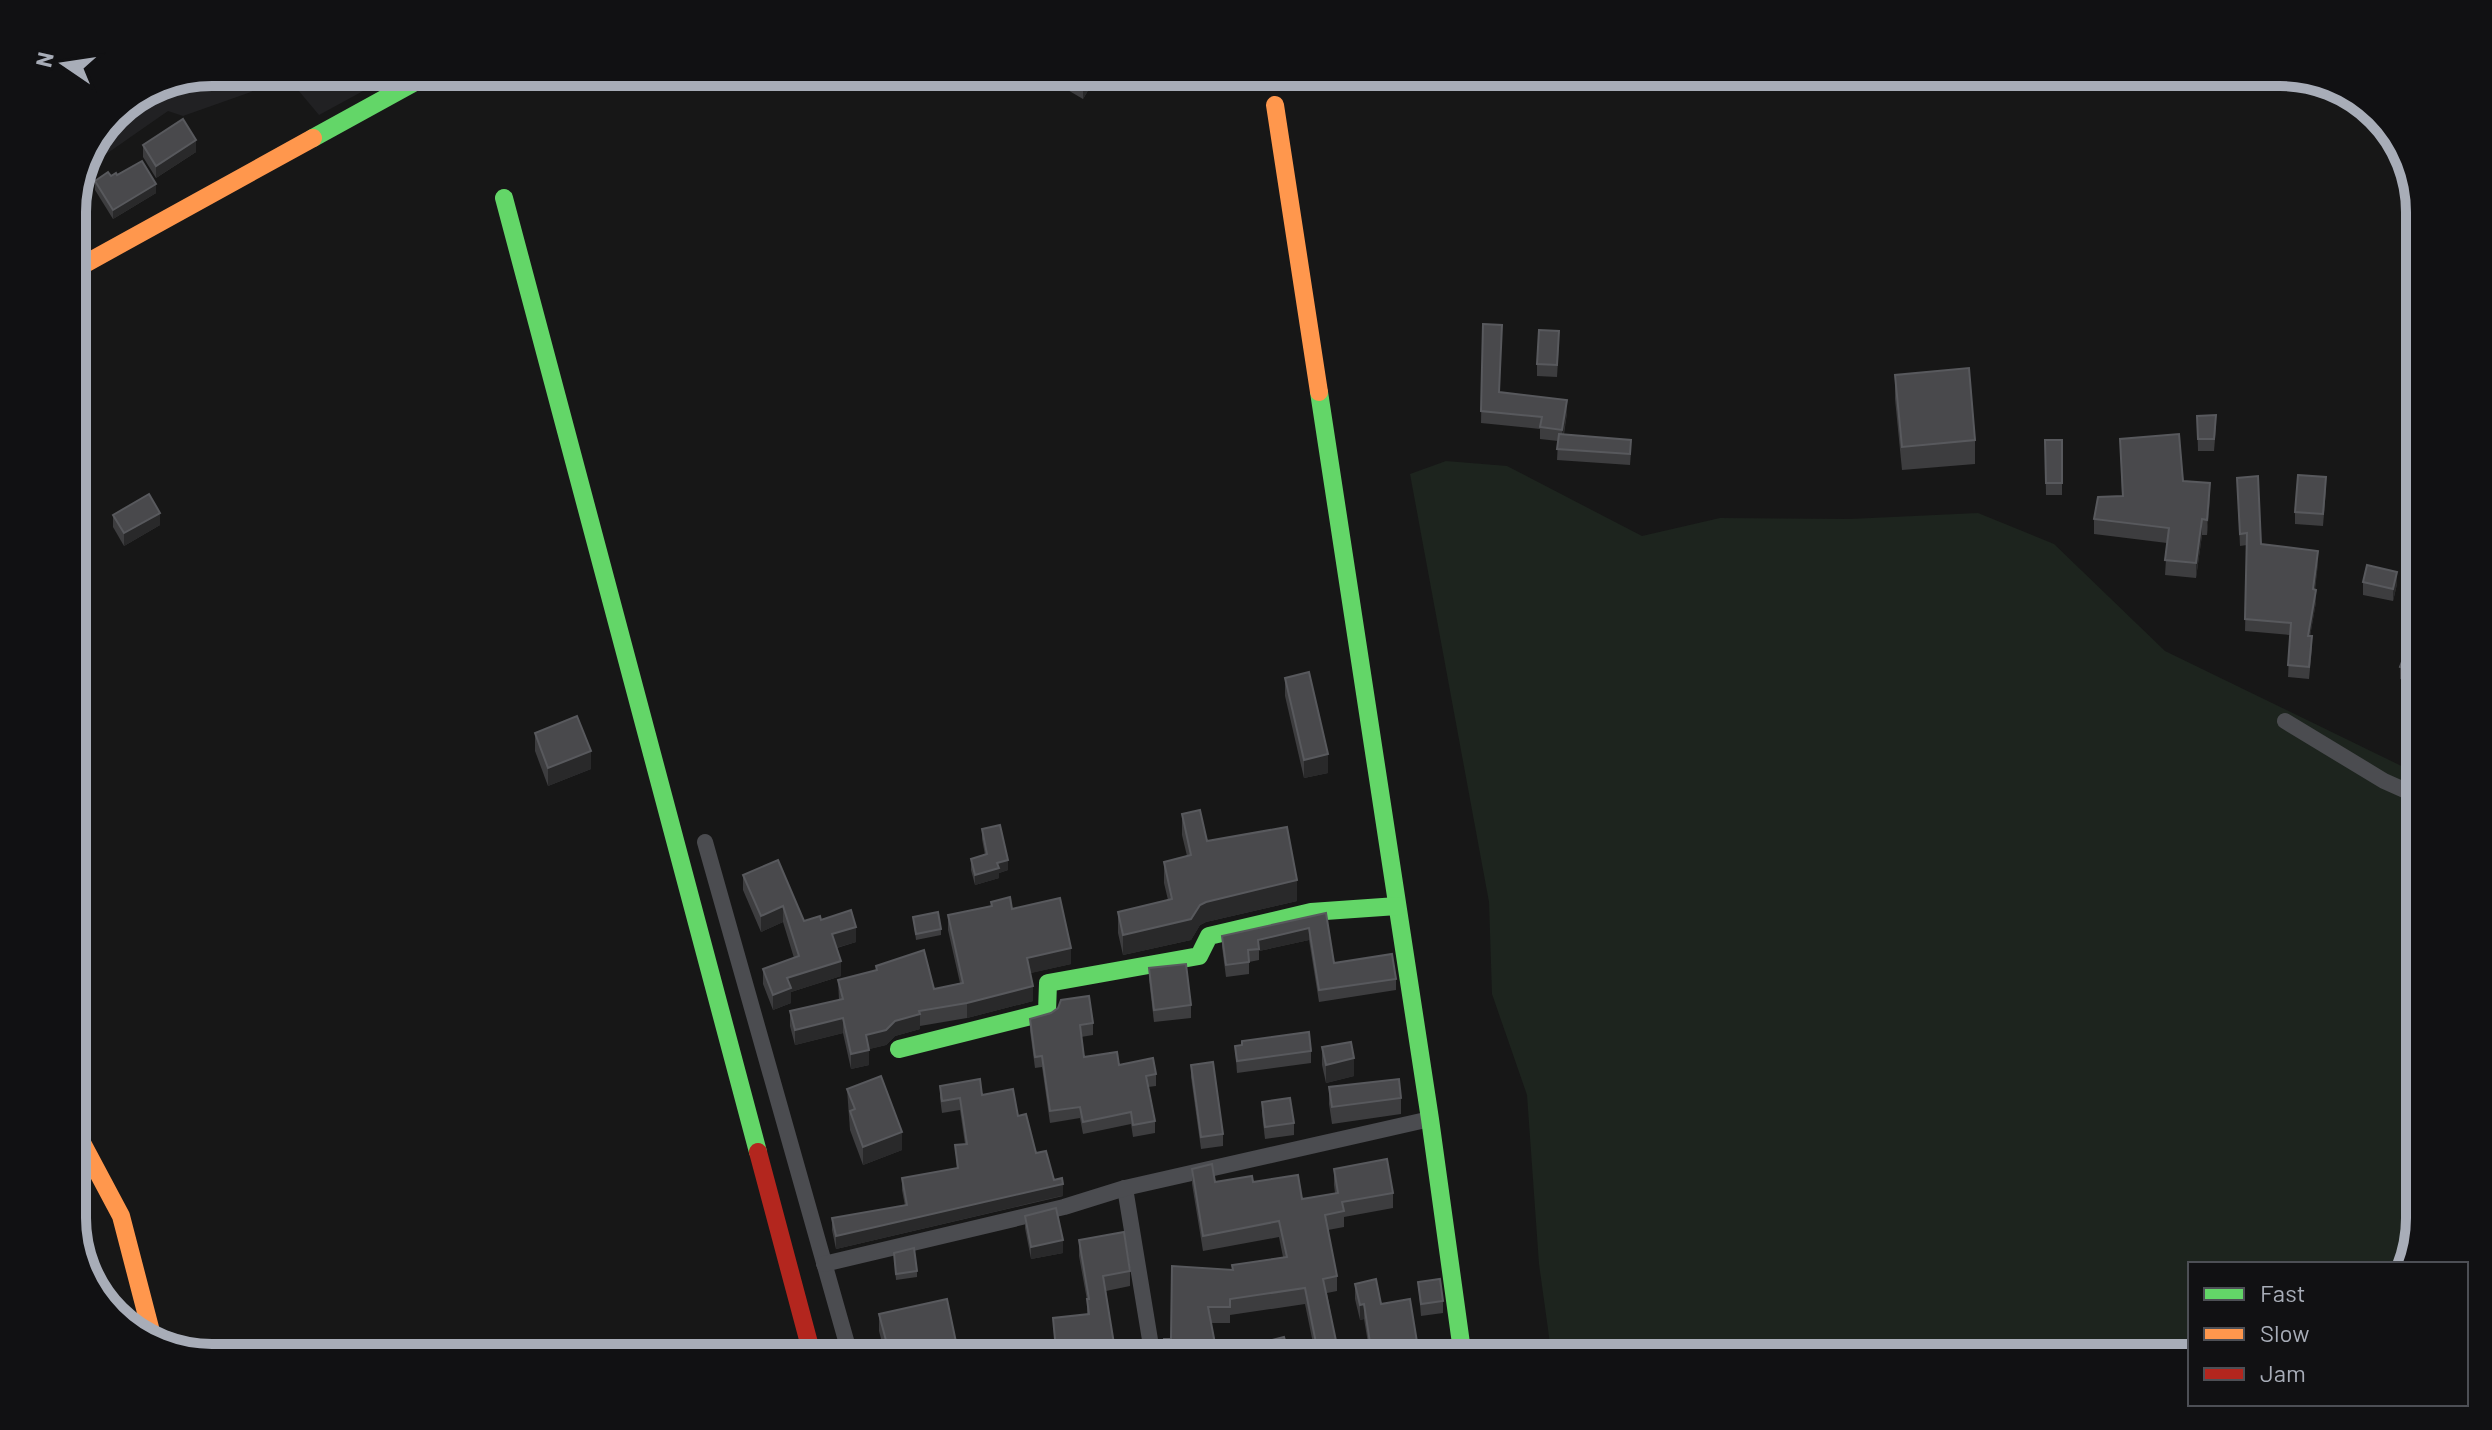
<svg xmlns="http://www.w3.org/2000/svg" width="2492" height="1430" viewBox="0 0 2492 1430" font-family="Barlow,sans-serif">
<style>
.built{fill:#212123}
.green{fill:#1d241e}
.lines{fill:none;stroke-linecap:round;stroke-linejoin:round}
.street{stroke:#4b4c50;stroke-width:16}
.fast{stroke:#63d668;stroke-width:18}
.slow{stroke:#ff974d;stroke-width:18}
.jam{stroke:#b3261e;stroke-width:18}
.wall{fill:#3d3d3f}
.shaded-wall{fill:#29292a}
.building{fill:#49494c;stroke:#58595d;stroke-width:2}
.rim{fill:none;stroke:#a8adb8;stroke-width:10}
</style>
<rect width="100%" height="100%" fill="#171717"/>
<g class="built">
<path d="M 212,72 L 281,72 L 251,92 L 183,116 L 168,111 L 89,166 L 113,113 L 159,82 Z"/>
<path d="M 283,72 L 398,72 L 319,115 Z"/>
</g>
<path class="green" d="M 1446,461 L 1507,466 L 1642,536 L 1720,518 L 1850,519 L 1978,513 L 2054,544 L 2165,651 L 2420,775 L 2420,1219 L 2408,1264 L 2190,1264 L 2190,1358 L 1552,1358 L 1539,1264 L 1527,1095 L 1492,994 L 1489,902 L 1410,474 Z"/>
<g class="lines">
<g class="street">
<path d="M 2285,721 L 2384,781 L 2420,797"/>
<path d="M 705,842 L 851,1358"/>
<path d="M 1125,1188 L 1153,1358"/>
<path d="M 824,1264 L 1064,1207 L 1125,1188 L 1430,1119"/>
</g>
<g class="fast">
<path d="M 313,138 L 433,72"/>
<path d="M 504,198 L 758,1152"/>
<path d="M 1319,392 L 1430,1119 L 1463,1358"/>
<path d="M 899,1049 L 1047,1012 L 1048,983 L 1199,956 L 1209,936 L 1311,912 L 1397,906"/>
</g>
<g class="slow">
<path d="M 1275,105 L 1319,392"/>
<path d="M 72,271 L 313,138"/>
<path d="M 72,1130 L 80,1139 L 121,1216 L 154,1343"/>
</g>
<path class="jam" d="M 758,1152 L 813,1358"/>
</g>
<g class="wall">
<path d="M 1037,72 L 1099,72 L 1083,99 Z"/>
<path d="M 143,145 L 196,152 L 156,178 L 143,157 Z"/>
<path d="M 117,175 L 156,193 L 113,219 L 95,190 L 95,181 Z"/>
<path d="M 1483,324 L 1500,392 L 1567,413 L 1564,434 L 1631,451 L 1630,465 L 1557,460 L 1558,441 L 1540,439 L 1540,429 L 1481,423 Z"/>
<path d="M 1559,344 L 1557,377 L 1537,376 L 1537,364 Z"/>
<path d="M 1895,375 L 1975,440 L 1975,464 L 1902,470 L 1895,399 Z"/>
<path d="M 2197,416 L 2216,427 L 2214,451 L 2198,451 Z"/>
<path d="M 2120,439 L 2210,498 L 2207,535 L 2202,535 L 2196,578 L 2165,575 L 2167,543 L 2094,534 L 2094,519 L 2122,496 Z"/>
<path d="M 2045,440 L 2062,440 L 2062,495 L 2046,495 Z"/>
<path d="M 2237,478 L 2261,544 L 2318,563 L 2315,590 L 2316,602 L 2310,636 L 2312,648 L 2309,679 L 2288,677 L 2290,635 L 2245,631 L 2247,545 L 2240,546 Z"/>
<path d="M 2326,489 L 2323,526 L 2295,524 L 2295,512 Z"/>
<path d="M 113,515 L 160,525 L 124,546 L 113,527 Z"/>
<path d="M 2363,582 L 2397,584 L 2393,601 L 2363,595 Z"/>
<path d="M 2420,650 L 2420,686 L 2400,679 L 2400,667 Z"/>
<path d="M 1285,678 L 1328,773 L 1304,778 L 1285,696 Z"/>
<path d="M 535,733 L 591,769 L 548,786 L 535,751 Z"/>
<path d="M 1182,814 L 1207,841 L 1297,901 L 1206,922 L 1200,925 L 1191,940 L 1123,955 L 1118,933 L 1118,912 L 1168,900 L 1164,883 L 1164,862 L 1187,856 L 1182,835 Z"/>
<path d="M 982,829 L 1008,870 L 999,873 L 999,878 L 975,885 L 971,870 L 971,859 L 985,855 L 982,839 Z"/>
<path d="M 743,875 L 804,921 L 821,920 L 856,942 L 837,948 L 841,976 L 791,992 L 791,1003 L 773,1010 L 763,984 L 763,969 L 794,958 L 783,922 L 761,932 L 743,890 Z"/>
<path d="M 991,902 L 1012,909 L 1071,964 L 1030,973 L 1033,1001 L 967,1018 L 920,1026 L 920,1029 L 895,1036 L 886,1045 L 869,1049 L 869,1065 L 851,1069 L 843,1033 L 795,1045 L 790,1026 L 790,1011 L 839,1000 L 838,980 L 876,971 L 876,966 L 934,989 L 960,983 L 948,930 L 948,915 L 991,906 Z"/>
<path d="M 1326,913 L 1334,963 L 1396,979 L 1396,990 L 1319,1002 L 1309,940 L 1259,951 L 1259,960 L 1249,962 L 1249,974 L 1226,977 L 1222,947 L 1222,936 Z"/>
<path d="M 913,917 L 941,929 L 941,935 L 916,940 Z"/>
<path d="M 1149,968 L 1191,1005 L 1191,1018 L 1154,1022 L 1149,980 Z"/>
<path d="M 1030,1019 L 1093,1023 L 1093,1035 L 1081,1037 L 1084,1057 L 1156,1074 L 1156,1086 L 1148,1087 L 1155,1121 L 1155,1133 L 1133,1137 L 1131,1124 L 1083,1134 L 1080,1118 L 1050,1123 L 1042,1067 L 1035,1068 L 1030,1031 Z"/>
<path d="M 1235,1046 L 1311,1051 L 1311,1063 L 1237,1073 Z"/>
<path d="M 1322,1047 L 1354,1076 L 1326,1083 L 1322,1065 Z"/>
<path d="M 1191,1065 L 1223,1134 L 1223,1146 L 1201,1149 L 1191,1077 Z"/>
<path d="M 940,1086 L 982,1095 L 1018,1116 L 1036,1153 L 1063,1196 L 836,1249 L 832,1230 L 832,1218 L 905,1206 L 902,1190 L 902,1178 L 957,1168 L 955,1145 L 965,1144 L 960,1110 L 942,1113 L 940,1098 Z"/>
<path d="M 1329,1087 L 1401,1098 L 1401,1114 L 1332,1124 L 1329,1104 Z"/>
<path d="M 847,1089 L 902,1150 L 863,1165 L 850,1130 Z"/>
<path d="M 1262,1102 L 1294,1123 L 1294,1135 L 1265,1139 L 1262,1114 Z"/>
<path d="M 1192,1169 L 1215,1182 L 1253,1182 L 1302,1199 L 1335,1193 L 1334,1185 L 1334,1169 L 1393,1193 L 1393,1208 L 1344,1217 L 1344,1227 L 1328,1230 L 1337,1276 L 1337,1291 L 1327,1293 L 1339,1358 L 1316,1358 L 1305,1304 L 1230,1315 L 1230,1323 L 1211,1323 L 1217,1354 L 1290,1358 L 1044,1358 L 1055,1350 L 1053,1318 L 1087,1315 L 1087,1300 L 1079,1256 L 1079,1240 L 1130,1271 L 1130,1286 L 1106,1291 L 1114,1344 L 1156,1353 L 1171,1339 L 1232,1270 L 1232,1265 L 1283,1257 L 1279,1237 L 1203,1251 L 1192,1184 Z"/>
<path d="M 1025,1216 L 1063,1253 L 1031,1259 L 1025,1228 Z"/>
<path d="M 894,1253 L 917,1271 L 917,1277 L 896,1280 Z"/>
<path d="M 1418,1282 L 1443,1301 L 1443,1313 L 1421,1316 Z"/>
<path d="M 1355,1284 L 1381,1304 L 1417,1342 L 1427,1358 L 1343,1358 L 1343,1354 L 1369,1349 L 1364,1319 L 1360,1320 L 1355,1299 Z"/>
<path d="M 879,1314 L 956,1358 L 886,1358 L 879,1331 Z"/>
</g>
<g class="shaded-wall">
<path d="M 1090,72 L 1099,72 L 1083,99 L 1083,83 Z"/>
<path d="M 157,84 L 157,99 L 102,137 L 113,113 Z"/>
<path d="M 196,140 L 196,152 L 156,178 L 156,166 Z"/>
<path d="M 156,184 L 156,193 L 113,219 L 113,210 Z"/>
<path d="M 1567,400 L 1567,413 L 1562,442 L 1562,430 Z"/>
<path d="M 2210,483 L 2210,498 L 2207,535 L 2207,520 Z"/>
<path d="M 160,513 L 160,525 L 124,546 L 124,533 Z"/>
<path d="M 2202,519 L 2202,535 L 2196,578 L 2196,563 Z"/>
<path d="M 2318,551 L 2318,563 L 2313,602 L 2313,589 Z"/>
<path d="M 2397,572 L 2397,584 L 2393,601 L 2393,589 Z"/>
<path d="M 2316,590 L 2316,602 L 2308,648 L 2308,636 Z"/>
<path d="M 591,751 L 591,769 L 548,786 L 548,768 Z"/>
<path d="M 1328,754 L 1328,773 L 1304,778 L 1304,760 Z"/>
<path d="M 1008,860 L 1008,870 L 999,873 L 999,878 L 975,885 L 975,875 L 997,863 Z"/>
<path d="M 1297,880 L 1297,901 L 1206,922 L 1200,925 L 1191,940 L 1123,955 L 1123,935 L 1206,902 Z"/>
<path d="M 783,906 L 783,922 L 761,932 L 761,916 Z"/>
<path d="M 856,927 L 856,942 L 832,949 L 832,934 Z"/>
<path d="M 1309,928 L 1309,940 L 1259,951 L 1258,940 Z"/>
<path d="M 1071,948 L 1071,964 L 1027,974 L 1027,958 Z"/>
<path d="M 841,961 L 841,976 L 791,992 L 791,1003 L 773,1010 L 773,995 L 787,978 Z"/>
<path d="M 1033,986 L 1033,1001 L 967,1018 L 967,1003 Z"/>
<path d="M 920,1014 L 920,1029 L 895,1036 L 886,1045 L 866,1050 L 866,1035 L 895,1021 Z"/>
<path d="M 843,1018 L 843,1033 L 795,1045 L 795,1030 Z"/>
<path d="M 869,1050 L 869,1065 L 851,1069 L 851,1054 Z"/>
<path d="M 1354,1058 L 1354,1076 L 1326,1083 L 1326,1065 Z"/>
<path d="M 902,1132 L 902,1150 L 863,1165 L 863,1147 Z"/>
<path d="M 1063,1184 L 1063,1196 L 1061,1196 L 836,1249 L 836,1236 Z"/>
<path d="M 1063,1240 L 1063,1253 L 1031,1259 L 1031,1247 Z"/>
<path d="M 1364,1304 L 1364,1319 L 1360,1320 L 1360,1305 Z"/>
<path d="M 913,1341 L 913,1357 L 888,1358 L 888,1348 Z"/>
<path d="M 956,1342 L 956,1358 L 915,1358 L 915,1351 Z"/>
</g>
<g class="building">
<path d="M 1063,72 L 1090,72 L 1083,83 Z"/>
<path d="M 183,119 L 196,140 L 156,166 L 143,145 Z"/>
<path d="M 142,161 L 156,184 L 113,210 L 95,181 L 108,172 L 111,176 L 116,173 L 117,175 Z"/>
<path d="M 1483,324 L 1502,325 L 1499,392 L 1567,400 L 1562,430 L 1540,427 L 1542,417 L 1481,411 Z"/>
<path d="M 1539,330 L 1559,331 L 1557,365 L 1537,364 Z"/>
<path d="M 1969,368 L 1975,440 L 1902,447 L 1895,375 Z"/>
<path d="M 2216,415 L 2214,439 L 2198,439 L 2197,416 Z"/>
<path d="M 1559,434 L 1631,440 L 1630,454 L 1557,449 Z"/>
<path d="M 2179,434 L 2183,481 L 2210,483 L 2207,520 L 2202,519 L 2196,563 L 2165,560 L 2169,528 L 2094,519 L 2098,497 L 2123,496 L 2120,439 Z"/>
<path d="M 2045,440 L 2062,440 L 2062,483 L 2046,483 Z"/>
<path d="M 2298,475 L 2326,477 L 2323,514 L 2295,512 Z"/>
<path d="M 2258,476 L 2261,544 L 2318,551 L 2313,589 L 2316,590 L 2308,636 L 2312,636 L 2309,667 L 2288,665 L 2291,623 L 2245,619 L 2247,533 L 2240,534 L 2237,478 Z"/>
<path d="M 149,494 L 160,513 L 124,533 L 113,515 Z"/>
<path d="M 2367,565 L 2397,572 L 2393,589 L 2363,582 Z"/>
<path d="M 2408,646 L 2420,650 L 2420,674 L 2400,667 Z"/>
<path d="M 1309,672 L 1328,754 L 1304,760 L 1285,678 Z"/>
<path d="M 577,716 L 591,751 L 548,768 L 535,733 Z"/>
<path d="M 1200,810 L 1207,841 L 1287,827 L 1297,880 L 1206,902 L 1200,905 L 1191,919 L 1123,935 L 1118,912 L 1172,899 L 1164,862 L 1191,855 L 1182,814 Z"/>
<path d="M 1000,825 L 1008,860 L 997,863 L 999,868 L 975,875 L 971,859 L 987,854 L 982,829 Z"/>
<path d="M 778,860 L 804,921 L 820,916 L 821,920 L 851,910 L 856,927 L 832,934 L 841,961 L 787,978 L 791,988 L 773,995 L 763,969 L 799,956 L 783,906 L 761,916 L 743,875 Z"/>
<path d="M 1010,897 L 1012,909 L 1060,898 L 1071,948 L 1027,958 L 1033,986 L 967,1003 L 919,1011 L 920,1014 L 895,1021 L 886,1030 L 866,1035 L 869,1050 L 851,1054 L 843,1018 L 795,1030 L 790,1011 L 843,999 L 838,980 L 877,970 L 876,966 L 924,950 L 934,989 L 963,983 L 948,915 L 992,906 L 991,902 Z"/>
<path d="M 938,912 L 941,929 L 916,934 L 913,917 Z"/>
<path d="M 1326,913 L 1334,963 L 1392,954 L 1396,979 L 1319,990 L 1309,928 L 1258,940 L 1259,949 L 1248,950 L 1249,962 L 1226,965 L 1222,936 Z"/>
<path d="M 1186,964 L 1191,1005 L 1154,1010 L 1149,968 Z"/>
<path d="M 1089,996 L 1093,1023 L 1080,1025 L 1084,1057 L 1117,1052 L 1119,1065 L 1153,1058 L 1156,1074 L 1146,1076 L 1155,1121 L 1133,1125 L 1131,1112 L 1083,1122 L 1080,1107 L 1050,1111 L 1042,1056 L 1035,1057 L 1030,1019 L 1051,1013 L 1058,1008 L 1061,1000 Z"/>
<path d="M 1309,1032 L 1311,1051 L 1237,1061 L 1235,1046 L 1242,1045 L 1242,1041 Z"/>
<path d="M 1351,1042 L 1354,1058 L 1326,1065 L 1322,1047 Z"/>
<path d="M 1213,1062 L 1223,1134 L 1201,1137 L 1191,1065 Z"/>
<path d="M 881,1076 L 902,1132 L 863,1147 L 850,1111 L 855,1109 L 847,1089 Z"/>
<path d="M 980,1079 L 982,1095 L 1013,1089 L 1018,1116 L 1026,1114 L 1036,1153 L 1046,1151 L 1054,1180 L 1062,1178 L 1063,1184 L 836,1236 L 832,1218 L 907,1205 L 902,1178 L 958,1168 L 955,1145 L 967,1144 L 960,1098 L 942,1101 L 940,1086 Z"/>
<path d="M 1399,1079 L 1401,1098 L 1332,1107 L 1329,1087 Z"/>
<path d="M 1290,1098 L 1294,1123 L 1265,1127 L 1262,1102 Z"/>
<path d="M 1387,1159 L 1393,1193 L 1342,1202 L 1344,1211 L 1325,1215 L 1337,1276 L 1323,1279 L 1339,1355 L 1319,1358 L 1305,1288 L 1230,1299 L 1230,1307 L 1208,1307 L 1217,1354 L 1284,1337 L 1290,1358 L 1211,1358 L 1211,1355 L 1215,1354 L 1175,1358 L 1045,1358 L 1044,1351 L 1056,1350 L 1053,1318 L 1089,1314 L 1087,1299 L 1089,1299 L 1079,1240 L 1124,1232 L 1130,1271 L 1103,1276 L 1114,1344 L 1142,1341 L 1145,1350 L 1156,1353 L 1163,1347 L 1164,1339 L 1171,1339 L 1172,1266 L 1233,1270 L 1232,1265 L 1287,1257 L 1279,1221 L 1203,1236 L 1192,1169 L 1212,1164 L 1215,1182 L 1252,1176 L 1253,1182 L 1298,1175 L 1302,1199 L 1338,1193 L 1334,1169 Z"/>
<path d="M 1056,1208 L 1063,1240 L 1031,1247 L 1025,1216 Z"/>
<path d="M 914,1248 L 917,1271 L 896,1274 L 894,1253 Z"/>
<path d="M 1376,1279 L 1381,1304 L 1410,1299 L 1417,1342 L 1425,1341 L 1427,1358 L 1344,1358 L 1343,1354 L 1371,1349 L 1364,1304 L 1360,1305 L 1355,1284 Z"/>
<path d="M 1440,1279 L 1443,1301 L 1421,1304 L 1418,1282 Z"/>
<path d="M 947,1299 L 956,1342 L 915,1351 L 913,1341 L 888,1348 L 879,1314 Z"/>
</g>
<path d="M0 0H2492V1430H0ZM212 86H2280A126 126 0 0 1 2406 212V1218A126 126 0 0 1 2280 1344H212A126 126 0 0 1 86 1218V212A126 126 0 0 1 212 86Z" fill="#111113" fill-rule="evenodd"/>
<path class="rim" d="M212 86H2280A126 126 0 0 1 2406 212V1218A126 126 0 0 1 2280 1344H212A126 126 0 0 1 86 1218V212A126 126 0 0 1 212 86Z"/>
<rect x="2188" y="1262" width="280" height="144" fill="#111113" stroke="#4d4f55" stroke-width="2"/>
<rect x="2204" y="1288" width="40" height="12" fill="#63d668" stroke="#4d4f55" stroke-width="2"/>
<text x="2260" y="1302" font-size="24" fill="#a8adb8">Fast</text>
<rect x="2204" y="1328" width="40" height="12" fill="#ff974d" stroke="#4d4f55" stroke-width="2"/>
<text x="2260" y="1342" font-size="24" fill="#a8adb8">Slow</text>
<rect x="2204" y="1368" width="40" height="12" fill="#b3261e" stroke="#4d4f55" stroke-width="2"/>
<text x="2260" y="1382" font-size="24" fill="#a8adb8">Jam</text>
<g transform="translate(64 64) rotate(283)" stroke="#111113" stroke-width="6" paint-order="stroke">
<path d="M0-6L14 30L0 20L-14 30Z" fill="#a8adb8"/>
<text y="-12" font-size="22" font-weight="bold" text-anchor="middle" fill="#a8adb8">N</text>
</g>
</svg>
